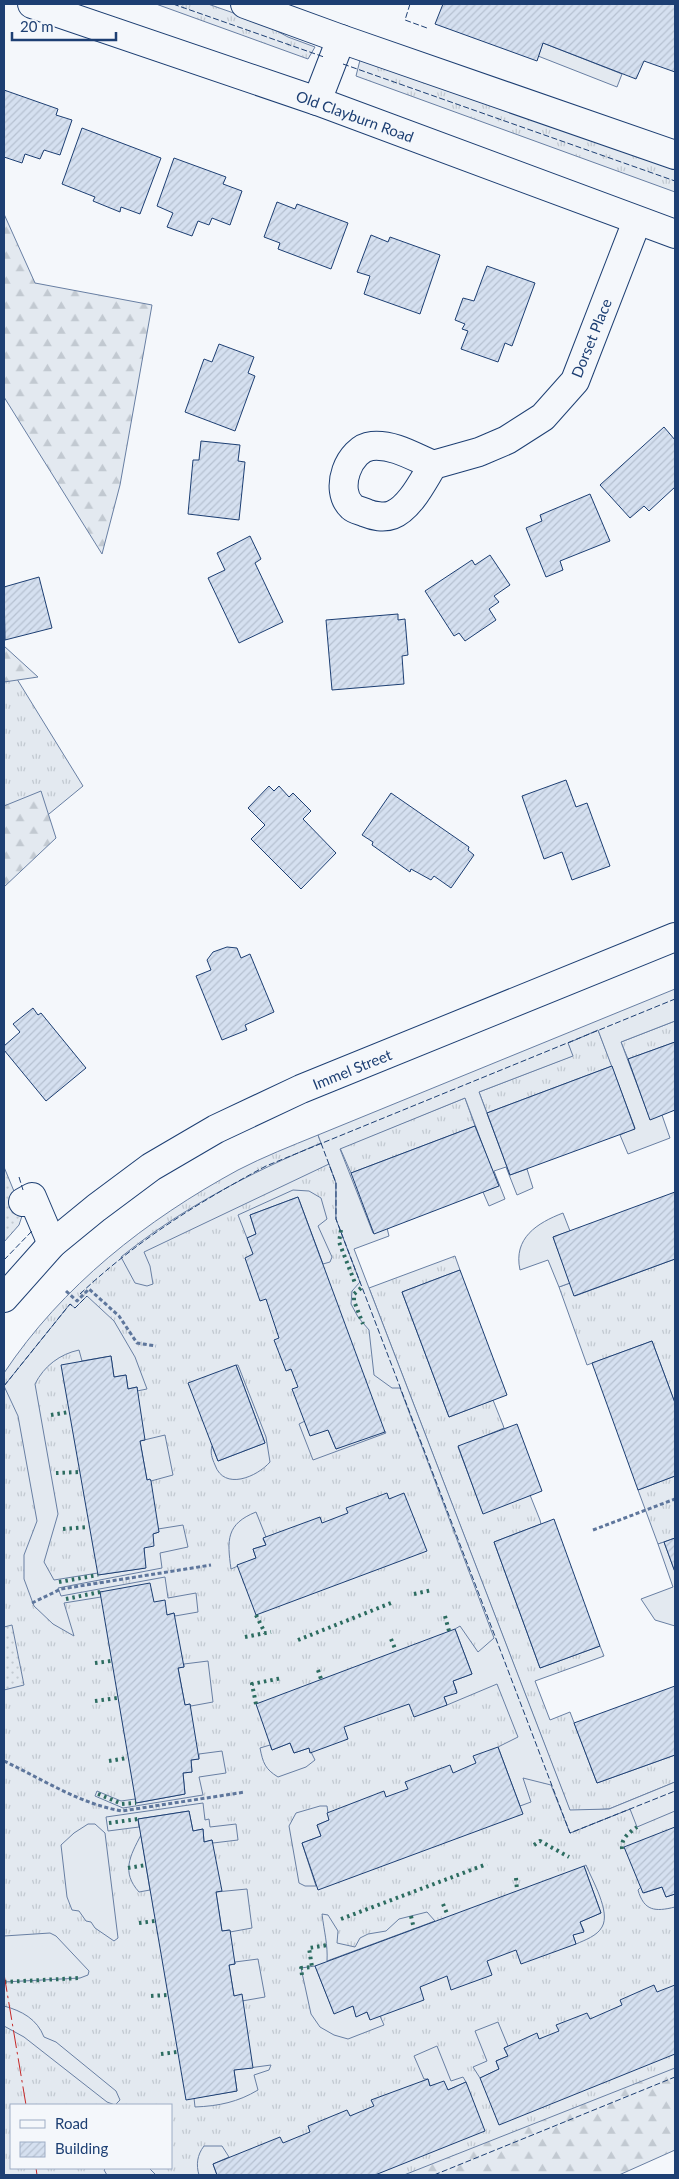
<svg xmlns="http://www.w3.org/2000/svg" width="679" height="2179" viewBox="0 0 679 2179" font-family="Lato,sans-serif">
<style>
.grass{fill:url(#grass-tufts);stroke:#687fa3;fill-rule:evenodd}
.forest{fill:url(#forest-firs);stroke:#687fa3}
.park{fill:url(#park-dots);stroke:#687fa3}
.garden{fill:#e3e9f0;stroke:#687fa3}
.building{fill:url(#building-hatch);stroke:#1d3f73}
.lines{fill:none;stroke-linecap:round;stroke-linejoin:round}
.minor-casing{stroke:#1d3f73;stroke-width:30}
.major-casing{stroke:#1d3f73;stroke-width:30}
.path{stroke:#5e769c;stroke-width:3;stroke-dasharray:4 2.5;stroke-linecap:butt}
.minor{stroke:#f4f7fb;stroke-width:28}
.major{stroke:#f4f7fb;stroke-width:28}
.hedge{stroke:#2c6c60;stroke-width:4;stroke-dasharray:2.5 4;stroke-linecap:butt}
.fence{stroke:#1d3f73;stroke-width:1;stroke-dasharray:6 2.5;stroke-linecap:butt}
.power{stroke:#c62828;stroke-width:1;stroke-dasharray:18 4 2.5 4;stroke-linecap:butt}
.labels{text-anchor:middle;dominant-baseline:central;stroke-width:4;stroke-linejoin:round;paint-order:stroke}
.street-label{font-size:15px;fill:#1d3f73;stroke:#f4f7fb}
</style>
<defs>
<pattern id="grass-tufts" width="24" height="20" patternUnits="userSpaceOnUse" patternTransform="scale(1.25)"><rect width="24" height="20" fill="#e3e9f0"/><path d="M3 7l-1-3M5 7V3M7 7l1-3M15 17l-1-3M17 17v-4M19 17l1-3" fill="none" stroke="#c2c9d1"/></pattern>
<pattern id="forest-firs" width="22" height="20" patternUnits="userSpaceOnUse" patternTransform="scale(1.25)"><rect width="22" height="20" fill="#e3e9f0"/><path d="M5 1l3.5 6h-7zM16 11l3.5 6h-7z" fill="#c2c9d1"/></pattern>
<pattern id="park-dots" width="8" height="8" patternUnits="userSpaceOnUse" patternTransform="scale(1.25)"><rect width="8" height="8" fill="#e3e9f0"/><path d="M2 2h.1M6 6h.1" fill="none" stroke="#c2c9d1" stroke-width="1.8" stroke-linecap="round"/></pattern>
<pattern id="building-hatch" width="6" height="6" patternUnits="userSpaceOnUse" patternTransform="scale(1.25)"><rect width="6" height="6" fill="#d5e0f0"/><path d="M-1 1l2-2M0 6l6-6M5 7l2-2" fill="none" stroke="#b6c1d1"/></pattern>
</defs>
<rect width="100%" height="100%" fill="#f4f7fb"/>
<g class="grass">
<path d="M 156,4 L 208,4 L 262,23 L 288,37 L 315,47 L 308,59 Z"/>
<path d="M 361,56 L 675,170 L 675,192 L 356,76 Z"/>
<path d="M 4,658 L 83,786 L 4,851 Z"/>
<path d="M 675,1021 L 675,1042 L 628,1059 L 621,1042 Z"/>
<path d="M 598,1030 L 612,1066 L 487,1113 L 479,1092 L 572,1056 L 568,1043 Z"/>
<path d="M 465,1098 L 475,1126 L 351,1173 L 340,1148 Z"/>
<path d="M 318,1135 L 336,1183 L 336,1219 L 570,1833 L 675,1791 L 675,2077 L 434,2175 L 4,2175 L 4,1373 C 62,1286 146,1220 238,1170 C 263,1157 291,1146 318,1135 ZM 11,2105 L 171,2105 L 171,2168 L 11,2168 Z"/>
<path d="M 455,1256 L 460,1270 L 402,1292 L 449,1417 L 493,1400 L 503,1425 L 504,1428 L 458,1447 L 483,1513 L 530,1495 L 540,1520 L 541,1524 L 494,1542 L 540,1668 L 600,1646 L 604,1656 L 535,1681 L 550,1720 L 570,1712 L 597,1783 L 675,1755 L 675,1782 L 609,1809 L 570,1811 L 369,1288 Z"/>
<path d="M 675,1259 L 675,1403 L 652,1341 L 587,1365 L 559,1287 L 570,1283 L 575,1296 Z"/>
<path d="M 675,1476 L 675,1538 L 658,1544 L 638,1490 Z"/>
</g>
<g class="forest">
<path d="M 4,214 L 35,283 L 152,305 L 120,485 L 102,554 L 4,397 Z"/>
<path d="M 4,646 L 38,677 L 4,682 Z"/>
<path d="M 41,791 L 56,838 L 4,887 L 4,806 Z"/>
<path d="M 675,2068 L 675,2150 L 619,2175 L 404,2175 Z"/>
</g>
<g class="park">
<path d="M 4,1167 L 23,1213 L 19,1225 L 4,1242 Z"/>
<path d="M 12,1625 L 24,1685 L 4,1690 L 4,1627 Z"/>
</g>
<g class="garden">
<path d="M 543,43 L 622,74 L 617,87 L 538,56 Z"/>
<path d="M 675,989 L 675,1021 L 621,1042 L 650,1119 L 662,1115 L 670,1138 L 628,1154 L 620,1135 L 635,1128 L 598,1030 L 568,1043 L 573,1056 L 479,1092 L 510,1175 L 527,1169 L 533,1188 L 517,1195 L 506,1167 L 494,1171 L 505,1199 L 489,1206 L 483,1192 L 498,1186 L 465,1098 L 340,1149 L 373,1233 L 387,1228 L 389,1236 L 354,1249 L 570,1810 L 609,1809 L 675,1782 L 675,1811 L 637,1827 L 630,1809 L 570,1833 L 551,1785 L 523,1778 L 531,1802 L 520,1806 L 498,1747 L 518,1737 L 497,1684 L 447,1705 L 444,1697 L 457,1692 L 453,1681 L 472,1674 L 455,1629 L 460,1626 L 478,1652 L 494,1638 L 400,1388 L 392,1388 L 374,1375 L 369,1330 L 358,1317 L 351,1304 L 352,1291 L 360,1282 L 336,1219 L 336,1183 L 329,1164 L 144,1252 L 150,1266 L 153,1284 L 147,1286 L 135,1283 L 121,1257 C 182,1208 250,1173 321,1143 L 318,1135 Z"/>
<path d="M 293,1190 L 309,1191 L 321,1198 L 327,1219 L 318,1226 L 332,1257 L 330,1262 L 323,1264 L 298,1197 L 250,1215 L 256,1234 L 247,1238 L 238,1215 Z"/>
<path d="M 563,1213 L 570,1231 L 553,1237 L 570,1283 L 559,1287 L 548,1260 L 520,1270 C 513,1238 537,1223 563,1213 Z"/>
<path d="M 87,1296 L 114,1321 L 135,1357 L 147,1389 L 137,1391 L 137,1387 L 128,1389 L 126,1375 L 114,1377 L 111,1356 L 82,1361 L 79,1350 C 60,1354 44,1366 35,1384 L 58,1514 L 44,1562 L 54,1580 L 98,1573 L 98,1575 L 145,1568 L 144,1548 L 153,1534 L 159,1532 L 158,1529 L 183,1525 L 188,1547 L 160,1553 L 162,1568 L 58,1588 L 61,1596 L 165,1577 L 168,1598 L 196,1593 L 198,1612 L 175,1616 L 174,1613 L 167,1615 L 154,1602 L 100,1592 L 101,1597 L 64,1603 L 74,1636 L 53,1624 L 34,1606 L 24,1579 L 24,1555 L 37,1521 L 18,1416 L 4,1386 L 70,1304 L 75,1308 Z"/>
<path d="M 236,1365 L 238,1365 L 266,1437 L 270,1462 C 257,1477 224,1491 215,1465 C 212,1458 210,1453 212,1446 L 218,1461 L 265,1443 Z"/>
<path d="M 305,1421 L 328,1430 L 336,1449 L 384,1430 L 386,1433 L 313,1460 L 299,1424 Z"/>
<path d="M 165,1435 L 173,1475 L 151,1481 L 147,1480 L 140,1441 Z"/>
<path d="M 256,1512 L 266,1537 L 263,1539 L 266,1545 L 253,1549 L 256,1558 L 231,1569 C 227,1540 226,1524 256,1512 Z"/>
<path d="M 664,1542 L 675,1572 L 675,1626 L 655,1620 L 641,1599 L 673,1587 L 658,1544 Z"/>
<path d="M 208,1661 L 213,1702 L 191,1706 L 190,1704 L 185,1705 L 178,1668 L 184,1667 L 184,1664 Z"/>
<path d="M 290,1743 L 294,1753 L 309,1748 L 315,1760 L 306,1767 L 278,1777 C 265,1769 263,1763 260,1748 L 270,1745 L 272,1750 Z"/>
<path d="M 222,1751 L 226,1773 L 199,1777 L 203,1795 L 123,1808 L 95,1796 L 97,1791 L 121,1801 L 135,1799 L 136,1803 L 185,1794 L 183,1773 L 192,1772 L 191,1760 L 199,1759 L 199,1754 Z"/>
<path d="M 203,1803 L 205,1820 L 209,1819 L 210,1827 L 236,1824 L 238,1840 L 213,1843 L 212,1840 L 204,1842 L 203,1829 L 193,1831 L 189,1811 L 138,1819 L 139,1827 L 108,1831 L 106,1817 Z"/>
<path d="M 320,1806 L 327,1806 L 329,1820 L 317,1825 L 321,1836 L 302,1843 L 316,1886 L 305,1886 L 299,1883 L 289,1826 L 296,1813 Z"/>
<path d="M 88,1824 L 95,1824 L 105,1833 L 118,1938 L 114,1941 L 95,1928 L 91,1922 L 86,1921 L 79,1911 L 72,1910 L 67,1897 L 61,1845 L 74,1833 Z"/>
<path d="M 141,1835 L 150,1890 L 139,1892 C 121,1872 130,1856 141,1835 Z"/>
<path d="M 586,1865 C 592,1880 611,1912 602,1927 C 597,1936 585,1940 576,1944 L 573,1935 L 584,1931 L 580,1922 L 601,1913 L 584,1866 Z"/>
<path d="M 641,1887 L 644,1893 L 662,1887 L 666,1897 L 675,1894 L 675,1907 C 655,1912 644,1911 638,1890 Z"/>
<path d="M 247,1889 L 252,1928 L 230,1932 L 229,1930 L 222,1931 L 216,1892 Z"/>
<path d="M 427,1912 L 435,1921 L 327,1961 C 328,1945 324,1931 322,1914 L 328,1915 L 338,1931 L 337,1943 L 355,1947 L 360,1938 L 368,1934 L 386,1931 L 399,1919 Z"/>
<path d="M 50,1933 L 56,1936 L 89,1971 L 88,1975 L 80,1978 L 4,1982 L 4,1936 Z"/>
<path d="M 258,1959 L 265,1997 L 242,2001 L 234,1996 L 229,1965 L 235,1964 L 235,1962 Z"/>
<path d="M 315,1966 L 334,2013 L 353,2006 L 356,2016 L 367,2012 L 370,2019 L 380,2016 L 384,2025 L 348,2039 L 334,2035 L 320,2027 L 311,2014 L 301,1968 Z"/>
<path d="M 4,2006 C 22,2011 37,2019 44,2037 L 56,2042 L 116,2091 L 120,2100 L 115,2105 L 107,2102 L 24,2037 L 4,2026 Z"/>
<path d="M 498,2022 L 508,2046 L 504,2048 L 508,2056 L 496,2061 L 499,2069 L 480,2078 L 473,2067 L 487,2061 L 475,2031 Z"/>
<path d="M 437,2046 L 451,2081 L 463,2077 L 466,2082 L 448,2090 L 430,2086 L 428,2079 L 424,2079 L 414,2056 Z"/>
<path d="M 271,2065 L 269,2070 L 254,2075 L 258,2090 C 238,2102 219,2106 195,2107 L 194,2098 L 237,2091 L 234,2070 Z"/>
<path d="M 204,2146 L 222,2146 L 229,2157 L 213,2164 L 217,2175 L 199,2175 C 196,2165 197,2155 204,2146 Z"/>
<path d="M 106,2168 L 149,2168 L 156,2175 L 107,2175 L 104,2170 Z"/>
</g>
<g class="building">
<path d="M 443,4 L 675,4 L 675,72 L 644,61 L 636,79 L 543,43 L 537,61 L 435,24 Z"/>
<path d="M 4,90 L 58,109 L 56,115 L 72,120 L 60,155 L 44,150 L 40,159 L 25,154 L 22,163 L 4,157 Z"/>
<path d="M 82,128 L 161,158 L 140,214 L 121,207 L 120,212 L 93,201 L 95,197 L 62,184 Z"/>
<path d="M 174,158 L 226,177 L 223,184 L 242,191 L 230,225 L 212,218 L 209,225 L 198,221 L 192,236 L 167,227 L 173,213 L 157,206 Z"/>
<path d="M 277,202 L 295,209 L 297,204 L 348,223 L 331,269 L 278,249 L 280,243 L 264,237 Z"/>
<path d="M 371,235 L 388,242 L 390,237 L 440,255 L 420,314 L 364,294 L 370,276 L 357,272 Z"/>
<path d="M 487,266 L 535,283 L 512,346 L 505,343 L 498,362 L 461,349 L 468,331 L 462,329 L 465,324 L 455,320 L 463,298 L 474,301 Z"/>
<path d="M 219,344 L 254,357 L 248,373 L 255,376 L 235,431 L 185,412 L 204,359 L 212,362 Z"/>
<path d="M 664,427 L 675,440 L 675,487 L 649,511 L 644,506 L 630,518 L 600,485 Z"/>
<path d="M 201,441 L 240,445 L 238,461 L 245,462 L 239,520 L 188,514 L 193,460 L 199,460 Z"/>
<path d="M 590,494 L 610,541 L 560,561 L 563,570 L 546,577 L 526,528 L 542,521 L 540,515 Z"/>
<path d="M 250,536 L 261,559 L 255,563 L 283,622 L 239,643 L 208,578 L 225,570 L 217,553 Z"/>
<path d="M 490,555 L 510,585 L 494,596 L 499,602 L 489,609 L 496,620 L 465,641 L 459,633 L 454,636 L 425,591 L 472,560 L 475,565 Z"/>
<path d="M 39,577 L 52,628 L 5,640 L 4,587 Z"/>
<path d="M 398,614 L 398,620 L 405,619 L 408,655 L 402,656 L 404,684 L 332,690 L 326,620 Z"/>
<path d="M 566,780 L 576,807 L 587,803 L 610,866 L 572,880 L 562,852 L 544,859 L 522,796 Z"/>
<path d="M 269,786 L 274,791 L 279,786 L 289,797 L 293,793 L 311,811 L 303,819 L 336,853 L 301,889 L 251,839 L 265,825 L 248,808 Z"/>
<path d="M 391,793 L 469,847 L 468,850 L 474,855 L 451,888 L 434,876 L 431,880 L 411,869 L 410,872 L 372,845 L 373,842 L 362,835 Z"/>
<path d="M 227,947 L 237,948 L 241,958 L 250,954 L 274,1012 L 245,1025 L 247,1030 L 222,1040 L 196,976 L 211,970 L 207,960 L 213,952 Z"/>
<path d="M 33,1008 L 38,1015 L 41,1013 L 86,1068 L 46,1101 L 4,1050 L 4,1046 L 20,1032 L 13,1024 Z"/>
<path d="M 675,1042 L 675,1110 L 650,1120 L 628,1059 Z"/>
<path d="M 612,1066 L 635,1129 L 510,1175 L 487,1113 Z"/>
<path d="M 475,1126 L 499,1186 L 374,1234 L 351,1173 Z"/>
<path d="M 675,1192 L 675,1259 L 574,1296 L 553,1237 Z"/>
<path d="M 298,1197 L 385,1432 L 336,1449 L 328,1430 L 310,1436 L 292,1389 L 298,1387 L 291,1369 L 286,1371 L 274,1340 L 279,1338 L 266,1299 L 260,1301 L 245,1258 L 253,1254 L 247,1238 L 256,1234 L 250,1215 Z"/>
<path d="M 460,1270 L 507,1395 L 449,1417 L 402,1292 Z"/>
<path d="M 652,1341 L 675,1403 L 675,1476 L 638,1490 L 592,1363 Z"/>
<path d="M 111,1356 L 114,1377 L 126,1375 L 128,1389 L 137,1387 L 145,1440 L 140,1441 L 147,1480 L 150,1479 L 151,1481 L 159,1532 L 153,1534 L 154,1546 L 144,1548 L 146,1568 L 98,1575 L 61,1365 Z"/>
<path d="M 236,1365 L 265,1443 L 218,1461 L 188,1383 Z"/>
<path d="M 517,1424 L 542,1491 L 483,1514 L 458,1446 Z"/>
<path d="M 387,1493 L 389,1499 L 404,1493 L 427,1551 L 256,1615 L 237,1565 L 256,1558 L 253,1549 L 266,1545 L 263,1538 L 320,1517 L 322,1523 L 348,1513 L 346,1508 Z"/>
<path d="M 554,1519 L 600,1646 L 540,1668 L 494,1542 Z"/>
<path d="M 675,1538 L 675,1572 L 664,1542 Z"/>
<path d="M 150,1583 L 154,1602 L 165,1600 L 167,1615 L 174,1613 L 184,1667 L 178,1668 L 185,1705 L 190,1704 L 199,1759 L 191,1760 L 192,1772 L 183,1773 L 185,1794 L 136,1803 L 100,1592 Z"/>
<path d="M 455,1629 L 472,1674 L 453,1681 L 457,1693 L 444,1697 L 447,1705 L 414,1717 L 409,1704 L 344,1727 L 348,1739 L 310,1753 L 309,1748 L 294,1753 L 290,1743 L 272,1750 L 256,1704 Z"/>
<path d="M 675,1686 L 675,1755 L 597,1783 L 574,1723 Z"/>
<path d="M 498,1747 L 523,1814 L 318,1890 L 302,1843 L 321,1836 L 317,1825 L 329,1820 L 327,1813 L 384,1791 L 386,1797 L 408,1789 L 405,1782 L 450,1765 L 453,1773 L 476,1763 L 473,1756 Z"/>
<path d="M 189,1811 L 193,1831 L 203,1829 L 204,1842 L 212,1840 L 222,1891 L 216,1892 L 222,1931 L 230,1930 L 235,1964 L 229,1965 L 234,1996 L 242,1994 L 253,2068 L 234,2070 L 237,2091 L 186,2100 L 138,1819 Z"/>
<path d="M 675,1827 L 675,1894 L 666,1897 L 662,1887 L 643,1893 L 624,1847 Z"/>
<path d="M 584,1866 L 601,1913 L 580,1922 L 584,1932 L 573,1935 L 576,1944 L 521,1964 L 516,1950 L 487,1961 L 492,1975 L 451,1990 L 447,1976 L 420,1987 L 424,2000 L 370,2020 L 367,2012 L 356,2017 L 353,2006 L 334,2014 L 315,1966 Z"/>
<path d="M 654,1985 L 657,1992 L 675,1985 L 675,2054 L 499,2125 L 480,2078 L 499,2069 L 496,2061 L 508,2056 L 504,2048 L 537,2033 L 539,2039 L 559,2031 L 556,2025 L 587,2013 L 590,2019 L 622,2005 L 620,2000 Z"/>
<path d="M 428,2079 L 430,2086 L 444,2081 L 448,2090 L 466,2082 L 485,2131 L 375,2175 L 217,2175 L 213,2164 L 280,2137 L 283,2143 L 310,2132 L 308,2126 L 313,2124 L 347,2110 L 350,2116 L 374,2106 L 371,2100 Z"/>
</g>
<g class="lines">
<defs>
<g id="minor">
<path d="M 245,4 L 341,39 L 675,155"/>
<path d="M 317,101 L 341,39"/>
<path d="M 433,465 C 423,481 410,508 392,515 C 384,518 373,516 366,513 C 362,511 355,510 352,507 C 333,490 349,448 372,446 C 394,444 414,457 433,465 L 479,452 L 507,440 L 543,417 L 575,381 L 637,221"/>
<path d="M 23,1202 L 32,1197 L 52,1244"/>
<path d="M 4,1298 L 52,1244 L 96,1208 L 151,1167 L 216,1129 L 301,1089 L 675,937"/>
</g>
<path id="major" d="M 32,4 L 317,101 L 675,234"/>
</defs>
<use href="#minor" class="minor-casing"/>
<use href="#major" class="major-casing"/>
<g class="path">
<path d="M 66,1291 L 77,1301 L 89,1289 L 119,1316 L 137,1343 L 156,1346"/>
<path d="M 593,1530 L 675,1499"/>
<path d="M 32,1603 L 61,1589 L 211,1565"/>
<path d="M 4,1761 C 42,1779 80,1804 122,1811 L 245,1792"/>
</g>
<use href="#minor" class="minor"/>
<use href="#major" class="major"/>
<g class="hedge">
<path d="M 341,1230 L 339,1242 L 355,1283"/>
<path d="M 361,1288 L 354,1294 L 354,1301 L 363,1324"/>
<path d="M 51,1415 L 69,1412"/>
<path d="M 56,1473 L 80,1472"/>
<path d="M 63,1529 L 89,1527"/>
<path d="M 59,1582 L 98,1575"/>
<path d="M 414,1594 L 432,1590"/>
<path d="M 66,1599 L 100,1592"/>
<path d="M 256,1615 L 265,1633"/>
<path d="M 445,1616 L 449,1631"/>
<path d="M 245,1637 L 271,1632"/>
<path d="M 391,1639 L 396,1651"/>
<path d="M 298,1640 L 391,1603"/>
<path d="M 95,1663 L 111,1661"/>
<path d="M 318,1670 L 321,1679"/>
<path d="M 95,1701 L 117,1698"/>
<path d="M 256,1704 L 252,1684 L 282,1678"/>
<path d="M 109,1761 L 127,1758"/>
<path d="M 98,1794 L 122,1804 L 136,1803"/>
<path d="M 109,1823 L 138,1819"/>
<path d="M 534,1845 L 540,1841 L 569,1857"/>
<path d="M 622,1849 C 621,1838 629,1833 637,1827"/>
<path d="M 128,1868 L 146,1865"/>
<path d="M 516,1878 L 517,1890"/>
<path d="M 443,1904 L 448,1916"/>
<path d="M 411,1916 L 414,1929"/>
<path d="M 341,1919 L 487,1864"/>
<path d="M 139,1923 L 155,1921"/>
<path d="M 302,1975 L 301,1968 L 312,1967 L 309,1948 L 328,1945"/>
<path d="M 4,1982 L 80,1978"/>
<path d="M 151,1996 L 167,1995"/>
<path d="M 161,2054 L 177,2052"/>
</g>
<g class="fence">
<path d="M 173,4 L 324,57"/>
<path d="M 410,4 L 405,20 L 427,28"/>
<path d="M 343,64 L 675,181"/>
<path d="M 321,1143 L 336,1183 L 336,1219 L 570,1833 L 675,1791"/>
<path d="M 19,1177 L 23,1190"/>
<path d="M 4,1260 L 32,1231 L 33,1229"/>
<path d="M 80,1294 C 136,1241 199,1202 266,1166 L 675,999"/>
<path d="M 4,1386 L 70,1304 L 75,1308 L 87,1296"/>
<path d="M 434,2175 L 675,2077"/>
</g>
<g class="power">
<path d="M 4,1974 L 26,2105"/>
<path d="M 36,2168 L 37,2175"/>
</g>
</g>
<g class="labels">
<g class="street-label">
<text transform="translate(355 116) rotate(20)">Old Clayburn Road</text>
<text transform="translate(591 338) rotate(-68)">Dorset Place</text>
<text transform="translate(352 1069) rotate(-22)">Immel Street</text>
</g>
</g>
<rect width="679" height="2179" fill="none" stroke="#1d3f73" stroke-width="10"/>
<rect x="10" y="2104" width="162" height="65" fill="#f4f7fb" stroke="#9eadc5"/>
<rect x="20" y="2120" width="25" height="8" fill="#f4f7fb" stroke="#9eadc5"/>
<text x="55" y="2129" font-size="15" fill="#1d3f73">Road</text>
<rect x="20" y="2142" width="25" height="15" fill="url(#building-hatch)" stroke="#9eadc5"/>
<text x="55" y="2154" font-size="15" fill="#1d3f73">Building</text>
<path d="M12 32v8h104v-8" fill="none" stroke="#1d3f73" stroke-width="2.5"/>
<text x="20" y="32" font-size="15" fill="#1d3f73" stroke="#f4f7fb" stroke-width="4" paint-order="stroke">20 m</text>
</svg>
